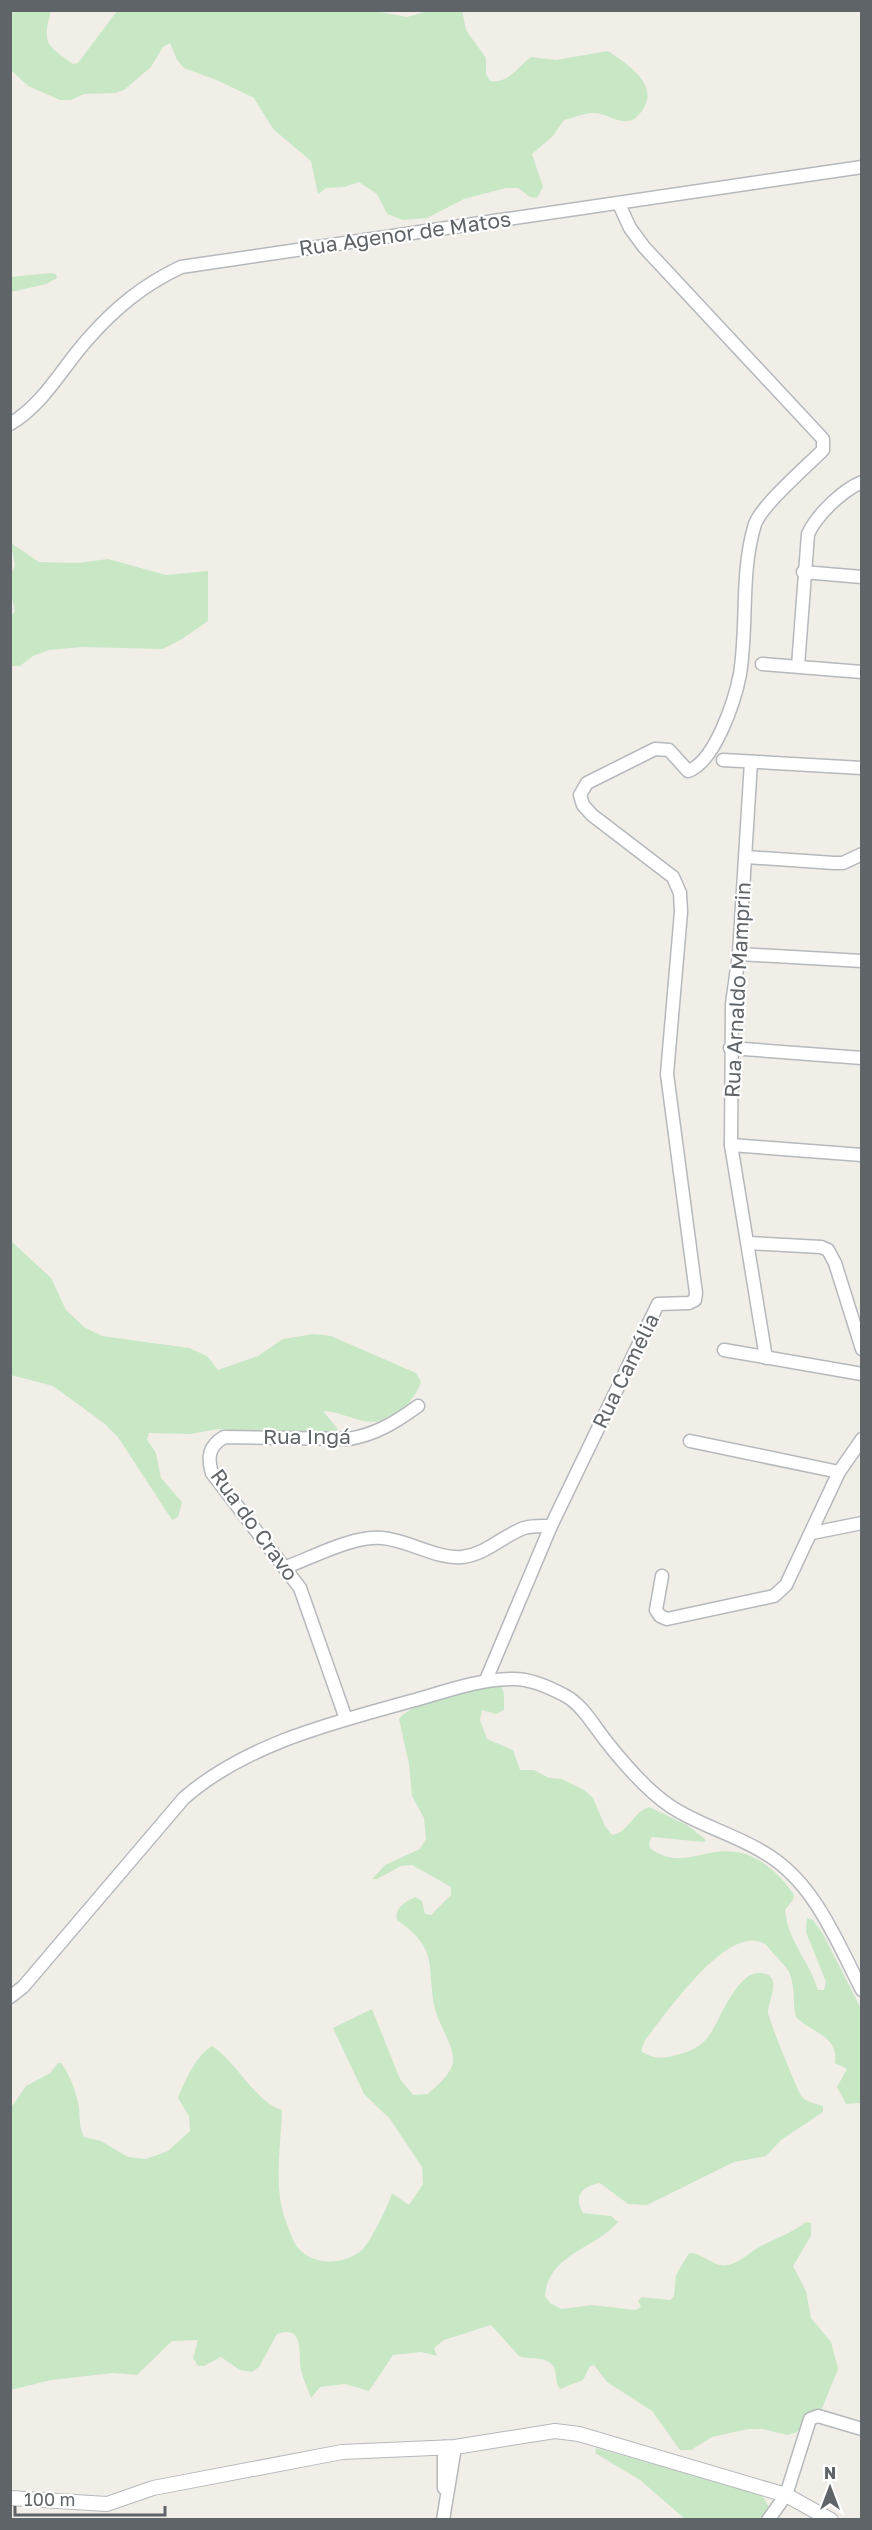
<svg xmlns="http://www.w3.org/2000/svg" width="872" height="2530" font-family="'Golos Text',sans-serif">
<rect width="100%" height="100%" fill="#f1eee8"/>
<g fill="#c8e7c5">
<path d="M462 10 466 30 486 58V74L490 81C509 84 518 66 531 57L556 60 608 51C627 64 661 85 642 111 638 116 634 121 627 121 615 122 607 114 596 113 587 112 573 118 564 120L553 136 532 154 543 187 537 198 530 197 518 188H506L464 199 427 218 403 220 387 214 377 194 359 182 344 187 326 188 318 194 311 161 273 129 254 98 219 81 184 68 177 60 170 43 163 47 151 67 124 90 115 93 84 94 71 100H60L28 86 11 70V11H51C42 44 46 44 73 64L78 63 117 11H348L380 12 407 17 428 11Z"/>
<polygon points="51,273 56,274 57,278 46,284 11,292 11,277"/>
<path d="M11 543 39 562 77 563 108 559 166 575 208 571V621L182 639 163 649 81 647 49 650 33 656 20 666H11V616L15 611C12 596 6 580 15 566Z"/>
<path d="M10 1240 51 1278 66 1310 84 1327 102 1336 189 1348 207 1356 218 1370 258 1356 283 1339 314 1334 331 1336 416 1373 421 1382C414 1403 389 1426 364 1421 350 1418 338 1412 323 1411L337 1428V1432L330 1435H294L218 1429 190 1434 149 1433 147 1440 156 1453 161 1478 182 1502 178 1517 172 1520 118 1437 105 1424 53 1386 11 1375Z"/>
<path d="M501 1686 504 1693V1710L496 1714 482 1710 480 1720 487 1739 513 1750 520 1770H534L549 1778 562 1779 584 1790 593 1798 605 1826 612 1835C629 1832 632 1813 649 1807L687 1825 706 1840 704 1842 652 1837 649 1842 650 1848C680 1871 704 1847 735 1852 760 1855 781 1875 794 1895L793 1900 785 1910C788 1942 809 1960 818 1990H824L826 1982 806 1932 807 1918 813 1920 823 1934 861 2009V2103L846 2104 837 2087 847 2069 835 2063C839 2036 812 2033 796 2017 792 2002 796 1988 789 1972 785 1965 779 1960 774 1954 771 1951 768 1946 765 1944 728 1921 665 2016 645 2040L641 2051C653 2059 663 2059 676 2055 689 2052 703 2046 710 2034 721 2019 739 1964 766 1974 781 1979 768 2002 768 2012 768 2018 798 2092 802 2097 807 2102 816 2104 823 2106V2112L781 2140 766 2156 734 2162 647 2205 628 2204 600 2183C582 2186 573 2196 583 2213L611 2216 618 2222C595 2249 548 2254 545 2296L550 2303 561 2309 592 2305 635 2310 641 2307 638 2301 642 2297 670 2300 674 2296 676 2275 689 2253C703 2252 713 2268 728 2265 739 2263 751 2251 761 2246 777 2238 791 2233 806 2222L811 2223V2236L793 2266 806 2291 811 2318 831 2342 838 2369 819 2416 795 2433 787 2435 763 2429H748L712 2437 691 2450H680L652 2411 607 2382 594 2365 590 2366 583 2380 560 2389C555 2383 557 2377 555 2370 549 2354 531 2361 519 2356L491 2325 444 2340 434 2348 437 2356 421 2352 393 2355 369 2391 345 2384 320 2387 311 2398C308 2389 303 2379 301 2370 298 2354 305 2324 277 2334L259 2367 252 2372 240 2370 221 2357 204 2366H198L193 2358 198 2340 172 2341 137 2375 113 2373 51 2380 11 2390 10 2109 26 2086 50 2073 58 2063H61C69 2073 78 2095 79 2109 80 2120 79 2126 84 2137L101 2141 128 2157 146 2159 168 2151 190 2131 189 2116 178 2098C184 2082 197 2054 212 2046 237 2062 256 2103 282 2110 281 2143 274 2184 284 2216 288 2226 292 2241 299 2249 315 2267 346 2264 362 2250 370 2243 389 2204 392 2193L409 2205 423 2184 422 2167 390 2119 364 2094 333 2028 372 2009 400 2079 413 2095 428 2094C437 2085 455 2072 453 2057 452 2044 439 2024 435 2009 426 1965 440 1950 397 1920 394 1908 405 1902 415 1897L422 1901 425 1914 431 1915 451 1895V1887L412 1865 401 1866 377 1879H372L385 1865 420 1849 426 1839 424 1818 412 1796 409 1764 399 1719C414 1700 476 1687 501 1686Z"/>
<polygon points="596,2448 762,2495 769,2507 759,2519 685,2519 640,2480 595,2453"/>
</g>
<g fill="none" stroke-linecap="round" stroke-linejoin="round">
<defs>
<g id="minor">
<path d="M10 424C44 404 62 368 87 340 115 308 143 285 181 267L862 167"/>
<polyline points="803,572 862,577"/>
<polyline points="762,664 862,672"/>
<path d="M798 666 808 534C817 515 841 491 862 482"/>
<polyline points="723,760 862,768"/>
<polyline points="751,762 739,954 732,1004 731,1145 766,1358"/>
<polyline points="746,857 834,863 843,863 862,854"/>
<polyline points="739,954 862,961"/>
<polyline points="730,1048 862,1058"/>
<polyline points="731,1145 862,1155"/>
<polyline points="748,1243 821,1247 828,1250 835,1263 862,1349"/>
<polyline points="724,1350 862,1374"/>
<polyline points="690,1441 839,1472"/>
<polyline points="812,1533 862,1523"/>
<path d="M286 1567C314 1557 351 1536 382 1538 409 1540 435 1559 462 1557 487 1554 502 1536 524 1528 533 1525 543 1526 551 1526"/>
<polyline points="662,1576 656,1610 660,1616 667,1619 774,1596 786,1585 839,1472 862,1439"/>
<path d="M486 1680 551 1526 658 1304 689 1303 695 1300 696 1293 667 1074 681 912 680 893 673 877 592 815 583 805 580 795 587 783 655 749 669 750 688 771C715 762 735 700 740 674 748 624 740 573 755 524 762 505 807 466 823 450V439L644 247 630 228 619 204"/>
<path d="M346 1719 300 1588 212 1473C207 1457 209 1446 224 1437L348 1439C375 1435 396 1422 418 1406"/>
<path d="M10 1997 23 1987 184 1798C247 1743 336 1722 415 1700 447 1691 479 1679 512 1679 529 1678 549 1687 564 1695 582 1704 594 1726 606 1741 624 1764 645 1789 670 1806 698 1825 734 1834 763 1852 814 1881 836 1940 862 1990"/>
<polyline points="444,2488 444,2447"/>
<polyline points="443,2520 455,2447"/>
<polyline points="768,2520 786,2495 810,2419 818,2416 862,2429"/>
</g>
<polyline id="tertiary" points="10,2498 107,2504 153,2488 342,2452 455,2447 555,2431 579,2434 786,2495 831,2520"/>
</defs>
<use href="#minor" stroke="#b5b8bc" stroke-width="15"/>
<use href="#tertiary" stroke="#b5b8bc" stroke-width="16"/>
<use href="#minor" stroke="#fff" stroke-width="12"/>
<use href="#tertiary" stroke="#fff" stroke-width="14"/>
</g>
<g text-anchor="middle" stroke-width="4.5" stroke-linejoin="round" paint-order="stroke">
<g font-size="21" fill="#5f6468" stroke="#fff">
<text transform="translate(405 234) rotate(-8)" y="7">Rua Agenor de Matos</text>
<text transform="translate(738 990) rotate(-87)" y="7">Rua Arnaldo Mamprin</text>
<text transform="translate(626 1371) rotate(-64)" y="7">Rua Camélia</text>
<text x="307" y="1444">Rua Ingá</text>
<text transform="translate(254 1525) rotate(54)" y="7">Rua do Cravo</text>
</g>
</g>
<rect width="872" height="2530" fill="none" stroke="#5f6468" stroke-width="24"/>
<g transform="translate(830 2488)" stroke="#ffffff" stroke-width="4.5" paint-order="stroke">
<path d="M0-4.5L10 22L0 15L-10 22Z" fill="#5f6468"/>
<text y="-9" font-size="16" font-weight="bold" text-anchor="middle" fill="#5f6468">N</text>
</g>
<path d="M15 2506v9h150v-9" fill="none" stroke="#5f6468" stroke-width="3"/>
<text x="24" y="2506" font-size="18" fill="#5f6468" stroke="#ffffff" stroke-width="4.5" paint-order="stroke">100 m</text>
</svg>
